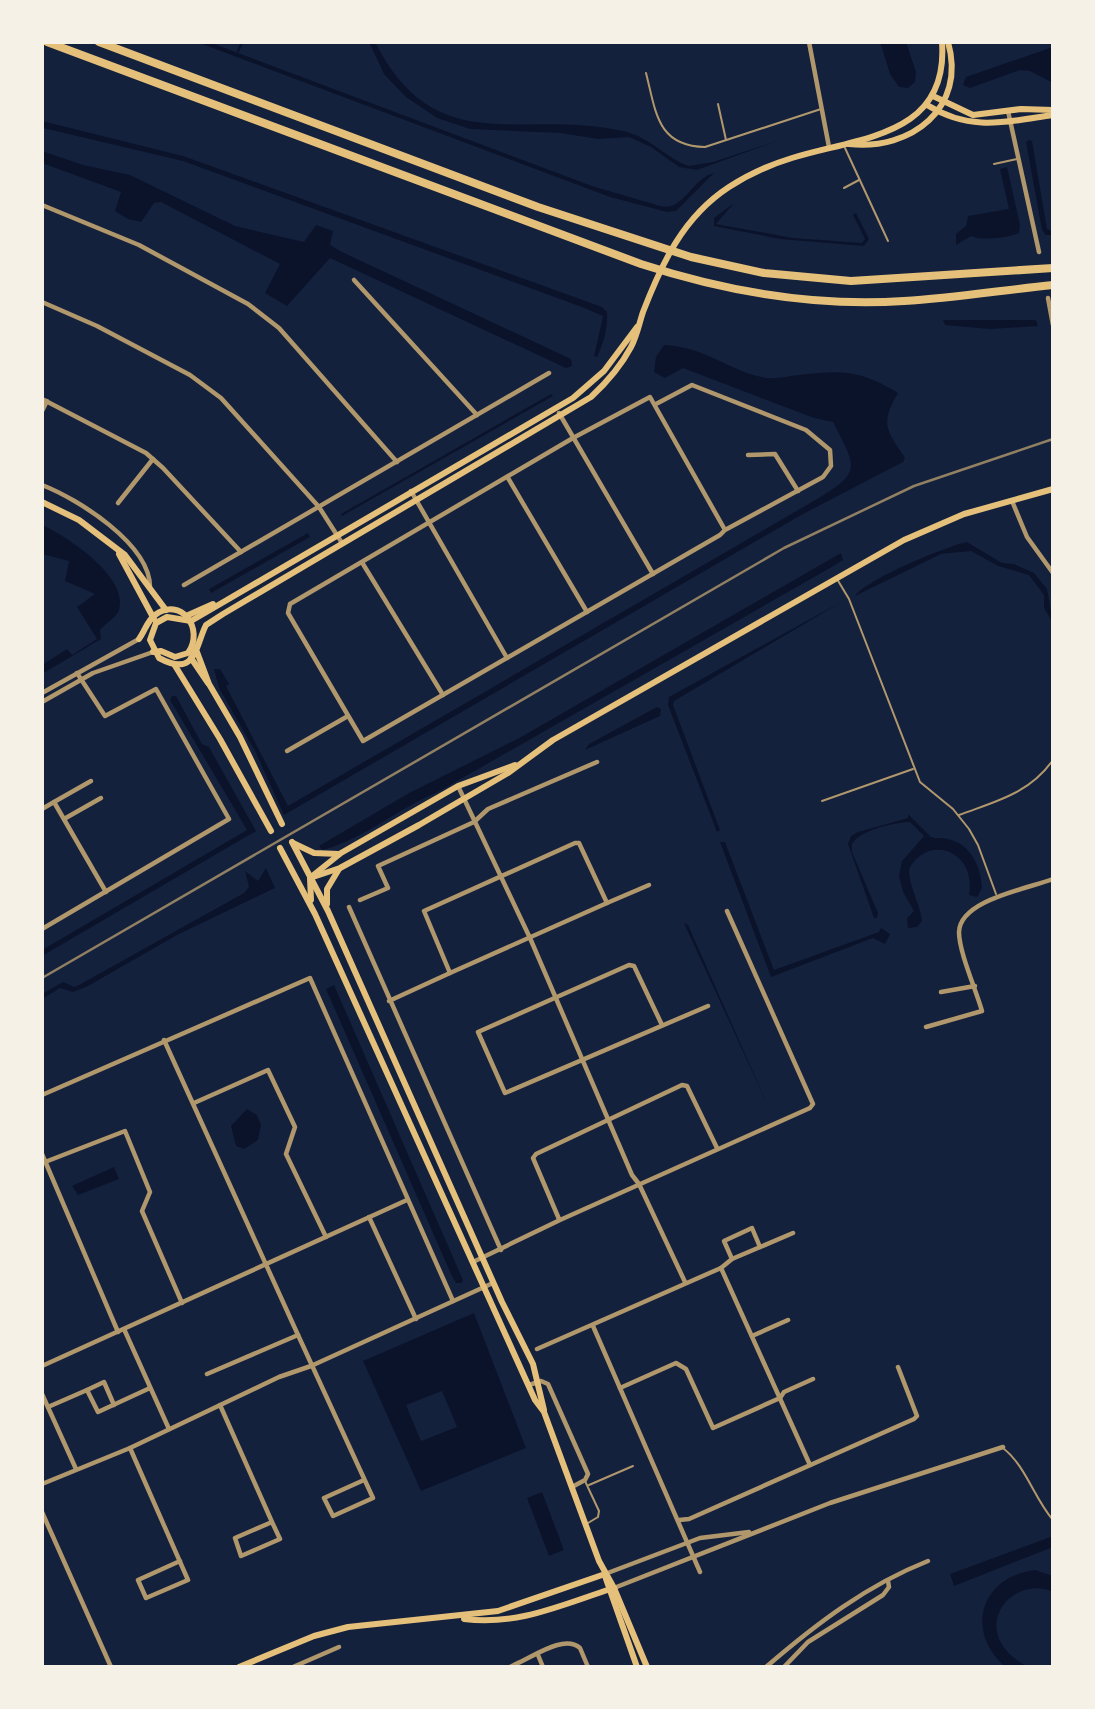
<svg xmlns="http://www.w3.org/2000/svg" width="1095" height="1709" font-family="'PT Sans',sans-serif">
<rect width="100%" height="100%" fill="#14213d"/>
<g fill="#0b132b" fill-rule="evenodd">
<path d="M197 42H209L592 186 660 206C684 212 692 178 714 173L676 211 667 212 610 197Z"/>
<path d="M369 42H375C436 162 521 108 623 131 651 137 665 158 689 166L713 162 783 139 697 170 679 167 651 147 629 137 598 139 560 133 470 129 437 118 406 97 384 74Z"/>
<polygon points="880,42 906,42 916,72 915,82 908,88 899,87 890,74"/>
<polygon points="1053,47 1053,83 1030,71 1020,70 970,88 963,85 966,77"/>
<path d="M42 121 183 156 602 307 607 312C608 329 604 342 597 357L594 356 603 316 582 307 183 161 43 128Z"/>
<polygon points="1029,140 1032,141 1047,229 1053,231 1053,235 1046,235 1042,230 1026,142"/>
<polygon points="42,151 83,165 130,175 235,226 304,242 316,225 333,231 330,245 342,252 571,359 572,366 566,368 330,258 287,306 265,293 280,264 161,202 154,203 141,222 128,219 115,211 121,192 42,163"/>
<path d="M1007 167 1020 225 1019 233C1007 238 982 241 971 236L956 245V234L966 226 968 216 1009 209 1000 169Z"/>
<polygon points="734,203 716,224 793,238 862,243 865,239 853,215 856,213 869,239 864,246 780,239 714,226 714,218"/>
<polygon points="943,320 1036,320 1038,326 990,329 945,325"/>
<path d="M664 345C708 347 729 372 767 378 777 379 789 376 799 375 842 370 860 370 898 393 880 424 886 429 905 458L903 462 803 514 284 815 255 751 219 688 214 669H220L229 684 226 686 288 806 817 499C864 471 855 466 833 422L814 418 683 368 665 378 654 372 656 357Z"/>
<polygon points="551,394 553,396 342,516 341,514"/>
<path d="M42 525C67 536 129 577 119 610 116 618 106 623 100 630L101 639 42 674V665L67 649 72 655 97 639 77 607 95 594 65 581 69 561 42 554Z"/>
<polygon points="308,533 310,537 211,593 209,589"/>
<path d="M967 542 1002 563 1014 564 1034 573 1047 589 1053 623 1044 608V595L1029 575 998 566 971 551 941 554 855 596C867 579 944 547 967 542Z"/>
<path d="M841 553 843 560 830 568 438 792C398 808 363 840 322 850L319 846 409 793 521 737Z"/>
<polygon points="843,601 674,701 673,705 720,830 717,832 668,705 669,697"/>
<polygon points="172,696 176,696 202,744 209,747 256,831 42,956 42,950 247,830 170,700"/>
<polygon points="657,707 661,709 660,716 585,750 589,744"/>
<path d="M908 814 931 837C937 839 942 837 948 839 971 844 981 867 982 888L977 897 969 895C977 853 930 832 909 869 909 887 920 903 922 921L917 927 908 928 907 918 914 911 903 892 899 876 902 861 924 836 910 822C894 823 861 829 852 844V852L878 913 877 918H874L848 844 851 836 858 832 908 818Z"/>
<polygon points="720,842 725,842 774,970 879,932 881,928 890,934 885,944 873,938 771,977"/>
<polygon points="266,868 275,888 177,935 88,986 73,992 60,988 42,999 42,994 63,982 74,987 79,985 244,893 249,887 245,871 258,881"/>
<polygon points="684,923 688,925 769,1108"/>
<polygon points="334,985 463,1280 462,1283 456,1283 451,1274 326,989"/>
<polygon points="247,1109 257,1115 261,1125 258,1140 244,1149 236,1146 231,1126"/>
<polygon points="114,1167 119,1179 78,1195 72,1186"/>
<path d="M474 1313 526 1448 421 1491 363 1361ZM442 1391 457 1427 421 1441 406 1405Z"/>
<polygon points="542,1492 564,1550 549,1556 527,1498"/>
<polygon points="1053,1536 1053,1547 954,1586 950,1574"/>
<path d="M1035 1570 1053 1576V1592C1012 1573 963 1632 1028 1667H1005C964 1630 981 1577 1035 1570Z"/>
</g>
<g fill="none" stroke-linecap="round" stroke-linejoin="round">
<polyline stroke="#0b132b" stroke-width="2.5" points="238,51 242,42"/>
<g stroke="#b1986c" stroke-width="2">
<path d="M646 73C656 112 657 146 705 147L821 109"/>
<polyline points="718,104 726,140"/>
<polyline points="845,148 888,241"/>
<polyline points="994,164 1017,159"/>
<polyline points="844,188 859,180"/>
<polyline points="837,579 849,599 920,782 953,809 969,829 978,845 996,894"/>
<polyline points="822,801 913,769"/>
<path d="M959 815C996 801 1029 794 1053 760"/>
<path d="M1003 1448C1026 1466 1034 1498 1053 1520"/>
<polyline points="585,1481 599,1511 598,1517 588,1523"/>
<polyline points="589,1485 633,1466"/>
</g>
<g stroke="#b1986c" stroke-width="4.5">
<polyline points="809,42 829,147"/>
<polyline points="1008,111 1039,252"/>
<polyline points="42,205 139,245 248,304 279,328 397,462"/>
<polyline points="354,280 477,415"/>
<polyline points="1048,298 1053,325"/>
<polyline points="42,302 97,326 190,375 221,398 319,507 342,543"/>
<polyline points="42,399 146,453 163,468 241,552"/>
<polyline points="656,404 692,385 806,430 830,450 831,466 823,477 725,530 720,535 363,741 288,613 290,604 573,438 650,397 725,530"/>
<polyline points="42,411 47,401"/>
<polyline points="559,413 653,574"/>
<polyline points="748,455 775,454 798,491"/>
<polyline points="508,478 587,612"/>
<path d="M42 485C78 499 150 544 150 587"/>
<polyline points="411,491 507,658"/>
<polyline points="1012,501 1027,537 1053,573"/>
<polyline points="118,503 153,459"/>
<polyline points="363,564 443,695"/>
<polyline points="184,585 549,373"/>
<polyline points="42,693 139,639"/>
<polyline points="42,702 93,673 153,652"/>
<polyline points="287,751 348,716"/>
<polyline points="91,781 54,802 106,892"/>
<polyline points="458,786 530,938 632,1175 639,1184 685,1282"/>
<polyline points="42,809 54,802"/>
<polyline points="64,819 101,798"/>
<polygon points="575,843 579,843 607,903 450,973 424,911"/>
<polyline points="360,900 388,888 378,866 474,822 488,809 597,762"/>
<polyline points="607,903 649,885"/>
<polyline points="349,907 501,1250"/>
<polyline points="42,929 229,819 156,689 105,716 77,673"/>
<polyline points="941,992 975,986"/>
<polyline points="389,1001 450,973"/>
<polyline points="662,1025 634,966 629,965 478,1032 505,1093 708,1006"/>
<path d="M926 1027 982 1011C976 990 959 952 959 932 960 900 1027 889 1053 879"/>
<polyline points="164,1040 298,1335"/>
<polyline points="42,1095 310,978 453,1301"/>
<polyline points="194,1103 268,1070 295,1127 286,1154 326,1237"/>
<polyline points="42,1154 118,1332"/>
<polyline points="45,1162 125,1131 150,1192 142,1211 182,1303"/>
<polyline points="369,1217 416,1319"/>
<polyline points="559,1219 533,1158 536,1154 682,1085 687,1086 717,1148"/>
<polyline points="732,1259 724,1241 752,1228 760,1247"/>
<polyline points="473,1262 560,1220 810,1108 813,1104 727,911"/>
<polyline points="721,1268 810,1465"/>
<polyline points="593,1326 700,1572"/>
<polyline points="124,1329 169,1429"/>
<polyline points="752,1336 788,1320"/>
<polyline points="537,1349 721,1268 732,1259 793,1233"/>
<polyline points="42,1366 407,1200"/>
<polyline points="207,1374 298,1335 373,1498 333,1516 324,1498 364,1480"/>
<polyline points="529,1385 541,1381 548,1384 588,1474 585,1480 572,1487"/>
<polyline points="620,1388 676,1363 686,1369 713,1428 780,1398 784,1392 813,1379"/>
<polyline points="87,1390 104,1382 114,1405"/>
<polyline points="42,1394 76,1469"/>
<polyline points="220,1405 272,1522 280,1539 241,1556 235,1538 272,1522"/>
<polyline points="48,1407 87,1390 98,1412 150,1388"/>
<polyline points="130,1448 188,1580 146,1598 138,1580 180,1561"/>
<polyline points="42,1484 130,1448 279,1377 311,1366 493,1283"/>
<polyline points="42,1512 111,1667"/>
<polyline points="679,1520 689,1519 914,1419 917,1416 898,1367"/>
<polyline points="605,1574 700,1538 749,1532"/>
<polyline points="614,1588 830,1503 1003,1447"/>
<polyline points="538,1655 543,1667"/>
<polyline points="293,1667 339,1647"/>
<polyline points="510,1667 516,1664"/>
<path d="M517 1667 516 1664C533 1657 564 1634 580 1648L588 1667"/>
<path d="M766 1667C816 1624 867 1585 928 1561"/>
<polyline points="784,1667 808,1642 883,1595 889,1587 888,1581"/>
</g>
<g stroke="#e5c07b" stroke-width="6">
<polyline points="933,96 973,115 1021,109 1053,110"/>
<path d="M927 105C971 132 1005 122 1053 115"/>
<path d="M849 144C911 151 967 108 948 42"/>
<polyline points="42,502 79,520 125,555 166,610"/>
<polyline points="119,554 154,619"/>
<polyline points="186,616 213,604"/>
<path d="M191 621 167 617 156 623 150 640 159 658C196 678 195 647 206 625L223 614 591 397C606 383 621 366 631 347 637 336 639 324 643 312 662 263 683 217 729 187 749 174 769 165 792 158 859 137 949 137 942 42"/>
<polyline points="191,621 573,398 604,371 637,327"/>
<path d="M139 639C145 631 147 621 155 615 181 596 205 629 188 653L175 657 161 651 153 652"/>
<polyline points="197,652 209,684 240,737 282,824"/>
<polyline points="191,658 208,683"/>
<polyline points="174,664 220,739 271,831"/>
<polyline points="292,842 328,911 502,1302 533,1364 544,1410"/>
<polyline points="293,843 314,853 339,854"/>
<polyline points="280,848 315,914 535,1400 544,1412 599,1561 614,1588 647,1667"/>
<polyline points="311,877 341,853 458,786 515,765"/>
<polyline points="310,878 340,868 419,825 508,773 553,740 904,540 964,514 1053,489"/>
<polyline points="310,878 311,900"/>
<polyline points="327,904 327,889 339,869"/>
<polyline points="605,1576 637,1667"/>
<path d="M464 1619C519 1626 563 1604 614 1588"/>
<polyline points="239,1667 314,1636 348,1627 498,1611 605,1574"/>
</g>
<g stroke="#e5c07b" stroke-width="8">
<path d="M47 42 641 264C727 292 813 307 904 301 954 298 1003 290 1053 285"/>
<polyline points="99,42 538,207 691,257 764,273 851,281 1053,268"/>
</g>
<polyline stroke="#918062" stroke-width="2.5" points="42,978 784,548 914,486 1053,439"/>
</g>
<rect width="1095" height="1709" fill="none" stroke="#f6f1e7" stroke-width="88"/>
</svg>
